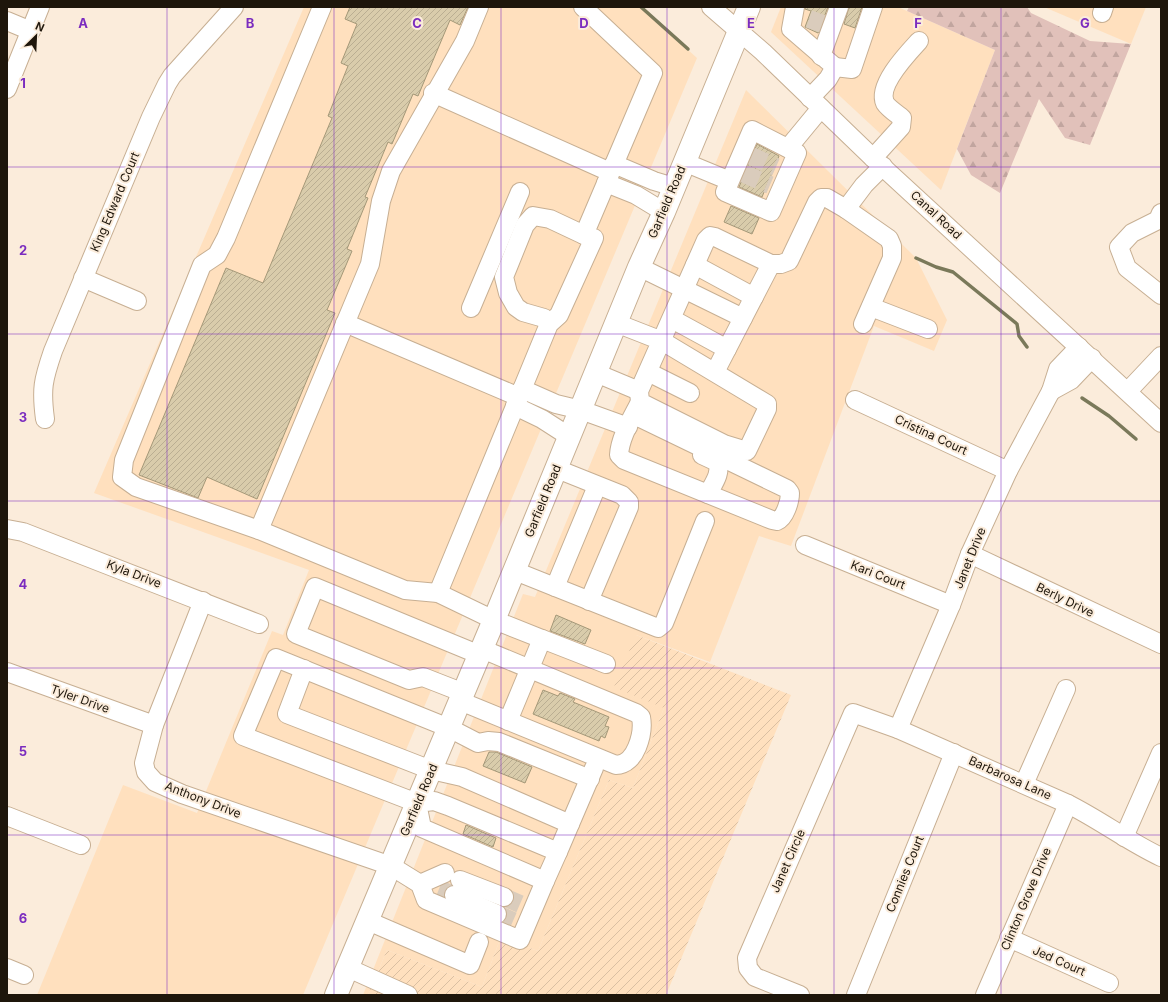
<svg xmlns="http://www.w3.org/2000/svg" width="1168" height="1002" font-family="Inter,sans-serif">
<defs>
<pattern id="industrial-furrows" width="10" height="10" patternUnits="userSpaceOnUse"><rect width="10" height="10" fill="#ffe0be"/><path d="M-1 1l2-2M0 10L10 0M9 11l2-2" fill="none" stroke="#dabfa2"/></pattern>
<pattern id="forest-firs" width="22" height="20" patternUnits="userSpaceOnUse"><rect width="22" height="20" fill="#e1c1ba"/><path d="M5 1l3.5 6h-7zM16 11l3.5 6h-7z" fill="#c1a59f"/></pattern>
<pattern id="building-hatch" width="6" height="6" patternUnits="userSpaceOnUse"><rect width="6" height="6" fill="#d9ccab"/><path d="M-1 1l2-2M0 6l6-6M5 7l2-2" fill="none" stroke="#baae92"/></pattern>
</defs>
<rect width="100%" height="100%" fill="#fbecdb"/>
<g fill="#ffe0be">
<polygon points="304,7 641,7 697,58 303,995 37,995 123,785 197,813 272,631 283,635 309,570 94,493"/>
<polygon points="781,7 898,7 995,50 941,190 771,32"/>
<polygon points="1044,7 1146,7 1131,44"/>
<polygon points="746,90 916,258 947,320 934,351 874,326 791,546 759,536 710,662 636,635 664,708 633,788 609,780 538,951 501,937 482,987 387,950 368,995 363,995 523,594 535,597"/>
</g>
<polygon fill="url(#industrial-furrows)" points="636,635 791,695 666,995 368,995 387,950 482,987 501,937 538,951 609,780 633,788 664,708 614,687"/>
<polygon fill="url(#forest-firs)" points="909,7 1027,7 1031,13 1090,41 1131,44 1090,145 1065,138 1039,99 1000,193 971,175 957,149 995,50 907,11"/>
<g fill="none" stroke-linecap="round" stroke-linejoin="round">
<g stroke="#7a795a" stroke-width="3.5">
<polyline points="641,7 688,49"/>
<polyline points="916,258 936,267 953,272 1017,324 1019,336 1027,347"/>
<polyline points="1082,398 1109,416 1136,439"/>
</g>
</g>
<g fill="url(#building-hatch)" stroke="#a49878">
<polygon points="350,7 468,7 460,25 450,20 418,96 413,94 392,144 388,142 365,197 368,198 347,249 352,251 327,310 335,313 257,499 207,477 198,498 139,475 226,268 263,283 332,118 328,116 348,66 341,63 357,24 345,19"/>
<polygon points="805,7 828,7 818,33 805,27 811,11 805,9"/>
<polygon points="849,7 862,7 855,28 844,24"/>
<polygon points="757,144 779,156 762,197 739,187"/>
<polygon points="731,206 759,218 752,234 724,222"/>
<polygon points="556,615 591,630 585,644 550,631"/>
<polygon points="543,690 558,696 560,693 575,699 573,702 609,717 605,726 609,727 605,738 601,736 599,741 533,714"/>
<polygon points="489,752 496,752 532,767 525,783 483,766"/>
<polygon points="466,825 496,838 493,847 463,834"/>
</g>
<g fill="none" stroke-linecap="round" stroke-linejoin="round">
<g stroke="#daccbc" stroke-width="18" stroke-dasharray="18 9" stroke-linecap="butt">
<polyline points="809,19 823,24"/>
<polyline points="749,155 776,167"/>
<polyline points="742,173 770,185"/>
<polyline points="439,889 454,895"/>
<polyline points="504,897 520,904"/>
<polyline points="497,914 513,921"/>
</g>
<defs>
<g id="minor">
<polyline points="322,7 226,238 217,255 202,265 124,460 122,477 136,487 259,530 405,590 438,593 494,620 542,639"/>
<polyline points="711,7 763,52 873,158 1161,423"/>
<polyline points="795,7 791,29 835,67 828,79 810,98"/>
<polyline points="1102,13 1104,7"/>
<polyline points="7,21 31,31"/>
<polyline points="821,56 839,7"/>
<polyline points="835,67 852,69 873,7"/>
<polyline points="7,89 40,7"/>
<polyline points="433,93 610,172"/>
<polyline points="788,148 821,108"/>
<path d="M873 158 901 127 902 118C897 114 888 108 885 103 877 85 908 53 919 41"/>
<polyline points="684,162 730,181 752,130 797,153 771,212 725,192 730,181"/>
<polyline points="614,164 654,181 674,187"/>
<polyline points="606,183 636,195 664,212"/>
<polyline points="846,209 889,239 892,246 892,258 863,324"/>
<polyline points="1161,213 1158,220 1132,233 1119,247 1127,268 1161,295"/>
<polyline points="695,265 754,297"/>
<polyline points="639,267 743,318"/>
<polyline points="83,278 137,301"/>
<polyline points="871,307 928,329"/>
<polyline points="471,308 520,192"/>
<polyline points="672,319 727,349"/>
<polyline points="345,323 519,397"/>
<polyline points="616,323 662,341 767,404 767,409 747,451 724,444 640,402 639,391 706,240 710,236 715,237 771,264 781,264 789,261 817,202 821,198 827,198 846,209 864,185 883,166"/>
<polyline points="549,324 544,318 523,312 516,307 508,293 504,277 525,225 533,216 550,219 584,235"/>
<polyline points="1079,347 1058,369 1051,391 1071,380 1092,358"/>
<polyline points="648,372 690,393"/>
<polyline points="715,372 771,264"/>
<polyline points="596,373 639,391"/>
<polyline points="522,389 556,404 581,410 628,427"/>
<polyline points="1128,391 1161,356"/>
<polyline points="855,400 1008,471"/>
<polyline points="515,406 542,419 570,437"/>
<path d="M634 415 787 489 790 493C790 501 785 518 777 521L772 520 624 460 619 455C620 437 632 418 640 402"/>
<path d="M45 419C41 389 43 380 53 351L151 117 167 84 172 76 234 7"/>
<path d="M702 455 717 462C722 473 713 484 708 494"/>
<polyline points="557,469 622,495 629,502 629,507 589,601"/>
<polyline points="7,529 23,532 259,624"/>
<polyline points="259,530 370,264 381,201 391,171 465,41 479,7"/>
<polyline points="805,545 951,605"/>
<polyline points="970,554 1161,644"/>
<polyline points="515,571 555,587 597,486"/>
<polyline points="555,587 658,628 664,623 705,521"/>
<polyline points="438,593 549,324 559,315 594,238 584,235 653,73 583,7"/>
<polyline points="203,601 154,725 144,763 146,772 155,782 182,794 391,866 420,884 426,900 520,940 545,881"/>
<polyline points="304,669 287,714 431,770 462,777 570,824"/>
<polyline points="7,672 154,725"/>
<polyline points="464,693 423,677 409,680 296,634 315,587 480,655"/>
<path d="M460 701 616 765C636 765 644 733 641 717L636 713 482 649"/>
<polyline points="508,721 542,639 606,664"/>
<polyline points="898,729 951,605 970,554 1008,471 1051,391"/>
<polyline points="1024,784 1066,689"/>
<polyline points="417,803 422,828 545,881 558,852 448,806 434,801 417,803 243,736 276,658 449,728 478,743 488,741 499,742 590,779"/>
<polyline points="7,816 81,845"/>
<polyline points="1124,837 1161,753"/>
<polyline points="558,852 594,768"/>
<polyline points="460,880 504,897"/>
<polyline points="420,884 445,873"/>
<polyline points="454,895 497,914"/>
<polyline points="368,921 470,965 479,942"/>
<polyline points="1009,938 1109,983"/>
<polyline points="7,968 24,975"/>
<polyline points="348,968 408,995"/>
<path d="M800 995 755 977 748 968 747 958 853 713 898 729 1068 804C1100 820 1129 842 1161 857"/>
<polyline points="856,995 954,753"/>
<polyline points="985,995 1068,804"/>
</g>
<polyline id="major" points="336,995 494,620 639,267 664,212 749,7"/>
</defs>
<use href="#minor" stroke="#c7af93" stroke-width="20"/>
<use href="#major" stroke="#c7af93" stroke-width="24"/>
<use href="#minor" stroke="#fff" stroke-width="18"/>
<use href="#major" stroke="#fff" stroke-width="22"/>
</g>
<path fill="none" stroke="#7b2cbf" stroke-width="1" stroke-opacity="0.55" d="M167 7V995M334 7V995M501 7V995M667 7V995M834 7V995M1001 7V995M7 167H1161M7 334H1161M7 501H1161M7 668H1161M7 835H1161"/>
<g text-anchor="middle" stroke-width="4" stroke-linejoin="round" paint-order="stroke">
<g font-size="12" fill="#1e160b" stroke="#fbecdb">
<text transform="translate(115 202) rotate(-67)" y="4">King Edward Court</text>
<text transform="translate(667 202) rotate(-67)" y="4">Garfield Road</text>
<text transform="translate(936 215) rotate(43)" y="4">Canal Road</text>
<text transform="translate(931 435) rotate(25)" y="4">Cristina Court</text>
<text transform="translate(543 501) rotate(-68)" y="4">Garfield Road</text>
<text transform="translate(970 558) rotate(-68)" y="4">Janet Drive</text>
<text transform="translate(134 574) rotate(21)" y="4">Kyla Drive</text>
<text transform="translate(878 575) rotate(22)" y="4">Kari Court</text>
<text transform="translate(1065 600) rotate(26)" y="4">Berly Drive</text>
<text transform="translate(80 699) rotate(20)" y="4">Tyler Drive</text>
<text transform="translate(1010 778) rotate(24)" y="4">Barbarosa Lane</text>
<text transform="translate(203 800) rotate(21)" y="4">Anthony Drive</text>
<text transform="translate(419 800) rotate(-67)" y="4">Garfield Road</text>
<text transform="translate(788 861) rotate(-66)" y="4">Janet Circle</text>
<text transform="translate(905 874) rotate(-68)" y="4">Connies Court</text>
<text transform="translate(1026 899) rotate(-67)" y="4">Clinton Grove Drive</text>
<text transform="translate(1059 961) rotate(24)" y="4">Jed Court</text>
</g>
</g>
<g font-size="13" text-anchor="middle" font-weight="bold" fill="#7b2cbf" stroke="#fbecdb" stroke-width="4" stroke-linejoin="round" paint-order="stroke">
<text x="83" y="28">A</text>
<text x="250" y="28">B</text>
<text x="417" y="28">C</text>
<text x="584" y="28">D</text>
<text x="751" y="28">E</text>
<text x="918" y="28">F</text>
<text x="1085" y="28">G</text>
<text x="23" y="88">1</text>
<text x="23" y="255">2</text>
<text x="23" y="422">3</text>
<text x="23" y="589">4</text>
<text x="23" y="756">5</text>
<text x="23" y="923">6</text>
</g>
<rect width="1168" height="1002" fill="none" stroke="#1e160b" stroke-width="16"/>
<g transform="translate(36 36) rotate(24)" stroke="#fbecdb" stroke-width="3" paint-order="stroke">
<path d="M0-3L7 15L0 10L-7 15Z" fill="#1e160b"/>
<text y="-6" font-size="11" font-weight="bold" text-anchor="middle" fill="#1e160b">N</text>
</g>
</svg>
